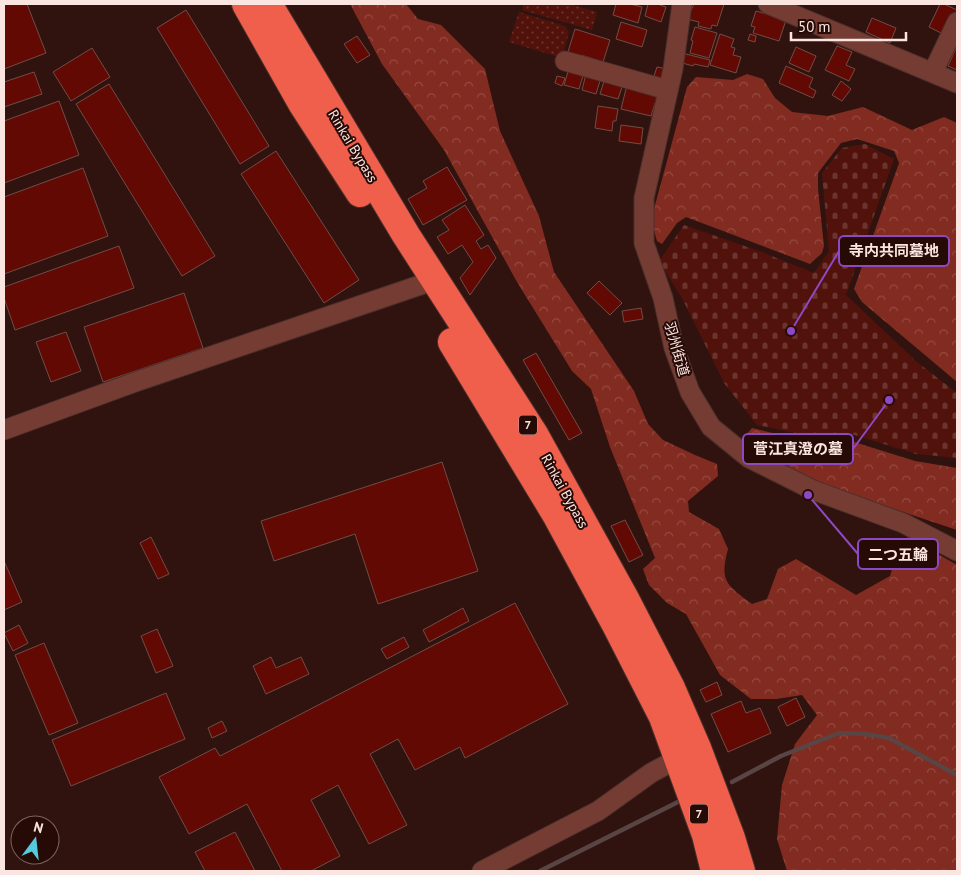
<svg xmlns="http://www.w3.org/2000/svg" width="961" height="875" font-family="'PT Sans','Noto Sans JP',sans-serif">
<defs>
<pattern id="grass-dots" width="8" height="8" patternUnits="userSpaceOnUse" patternTransform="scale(1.25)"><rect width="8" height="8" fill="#51120b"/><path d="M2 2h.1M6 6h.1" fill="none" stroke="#6b342e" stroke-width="1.8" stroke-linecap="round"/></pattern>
<pattern id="forest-crowns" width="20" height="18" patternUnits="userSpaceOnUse" patternTransform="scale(1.25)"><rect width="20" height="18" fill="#822b21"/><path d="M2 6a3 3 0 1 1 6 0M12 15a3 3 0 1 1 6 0" fill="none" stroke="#954a41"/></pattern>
<pattern id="cemetery-stones" width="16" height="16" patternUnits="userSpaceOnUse" patternTransform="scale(1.25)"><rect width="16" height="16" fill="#51120b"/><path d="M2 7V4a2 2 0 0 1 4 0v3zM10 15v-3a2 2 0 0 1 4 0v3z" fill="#6b342e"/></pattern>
</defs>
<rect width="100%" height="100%" fill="#30130f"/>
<g fill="url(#grass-dots)">
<polygon points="523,4 570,4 597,12 592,30 522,10"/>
<polygon points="519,12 565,26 569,32 562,58 509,42"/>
</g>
<g fill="url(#forest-crowns)">
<path d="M350 4H406L418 19 441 25 485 69 500 131 539 216 554 272 634 391 648 424 663 440 695 455 717 464 718 476 688 501 689 512 719 529 728 549C719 582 727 585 752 604L767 599 778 569 796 559 856 595 890 576 900 544 908 537 957 565V871H787L777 839 782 785 795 744 817 715 802 695 776 699H751L720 675 686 614 667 603 649 585 643 569 655 558 610 447 591 389 572 371 517 282 444 150 382 64Z"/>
<polygon points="747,74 763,79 775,98 792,112 828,116 863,107 912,130 944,117 957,123 957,382 862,302 854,289 899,163 894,151 857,139 841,143 818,173 818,189 824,246 822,253 810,264 686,217 677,223 662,244 657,241 651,220 687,87 696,77 733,80"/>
<polygon points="752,428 822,445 851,441 915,461 957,468 957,530 843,492 771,464 751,447 746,435"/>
</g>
<polygon fill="url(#cemetery-stones)" points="865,144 894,159 846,295 917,362 957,393 957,458 916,454 848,433 818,438 757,425 724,383 683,300 659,261 684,225 762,252 814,273 829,251 822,173 842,148"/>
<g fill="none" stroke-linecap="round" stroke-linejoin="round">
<g stroke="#584544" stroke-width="4.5">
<polyline points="732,782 781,756 839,733 866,734 889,738 957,775"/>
<polyline points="540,871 678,802"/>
</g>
</g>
<g fill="#620903" stroke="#704d47">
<polygon points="4,4 27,4 46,53 4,69"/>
<polygon points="616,4 630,4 642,7 638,23 613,15"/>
<polygon points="648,4 661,4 660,5 666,7 661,22 645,16"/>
<polygon points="694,4 724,4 717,26 712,25 711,29 698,26 699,22 687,19"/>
<polygon points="940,4 944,4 957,10 945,35 929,27"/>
<polygon points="186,10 269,146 240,164 157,28"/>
<polygon points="756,11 786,20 779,41 753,33 755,27 751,26"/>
<polygon points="872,18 896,28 890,43 866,32"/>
<polygon points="621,22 647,30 642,47 616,39"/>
<polygon points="695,27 717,33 709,58 690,53 693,41 691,40"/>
<polygon points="575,29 610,40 603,62 581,55 580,59 567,55"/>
<polygon points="720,34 734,39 731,47 735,48 733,55 741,57 736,73 710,65"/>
<polygon points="750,34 756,36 755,42 748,40"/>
<polygon points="357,36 370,55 357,63 344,44"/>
<polygon points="837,46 852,52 846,65 855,69 849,81 825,70"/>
<polygon points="796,47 816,56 809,72 789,63"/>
<polygon points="92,48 110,77 71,101 53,72"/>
<polygon points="956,48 957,48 957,70 948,66"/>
<polygon points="682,53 710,60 708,67 694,64 693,66 679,62"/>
<polygon points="570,65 585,69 579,89 564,85"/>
<polygon points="786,66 813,78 809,87 816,91 813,98 779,83"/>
<polygon points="657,67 667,69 663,85 652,82"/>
<polygon points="587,70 602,74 596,94 582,90"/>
<polygon points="34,72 42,94 4,107 4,82"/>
<polygon points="606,75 621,79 619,86 622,87 618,99 600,94"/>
<polygon points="557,76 565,78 562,86 555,83"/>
<polygon points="841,81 851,89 842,101 832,95"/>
<polygon points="109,84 215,256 182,276 76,104"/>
<polygon points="627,85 661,93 659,104 655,103 651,116 621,109"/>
<polygon points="59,101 79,155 4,183 4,121"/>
<polygon points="598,106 618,109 616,121 613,121 612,131 595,128"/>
<polygon points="621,125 643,128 641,144 619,141"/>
<polygon points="276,151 359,280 324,303 241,174"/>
<polygon points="447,167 467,200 423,225 408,199 427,188 423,181"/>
<polygon points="83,168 108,236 4,274 4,197"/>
<polygon points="465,205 484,235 476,241 481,249 488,245 496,258 470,295 460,278 473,262 462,245 448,254 437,237 449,230 442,220"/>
<polygon points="119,246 134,288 15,330 4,298 4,287"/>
<polygon points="599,281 622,303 610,315 587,293"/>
<polygon points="184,293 203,348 103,382 84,327"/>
<polygon points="641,308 643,319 624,322 622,311"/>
<polygon points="66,332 81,371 51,382 36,342"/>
<polygon points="536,353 582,433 569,440 523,360"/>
<polygon points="442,462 478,571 378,604 355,534 274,561 261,521"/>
<polygon points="625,520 643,555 629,562 611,526"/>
<polygon points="151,537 169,574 158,579 140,543"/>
<polygon points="4,561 22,602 4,610"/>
<polygon points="515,603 568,704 465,758 460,747 415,770 398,739 370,754 407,825 369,844 338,785 311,800 340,856 311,871 282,871 247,804 189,834 159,777 215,748 220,756"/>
<polygon points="463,608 469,621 429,642 423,630"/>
<polygon points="19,625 28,643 13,651 4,633"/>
<polygon points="157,629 173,666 156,673 141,636"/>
<polygon points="404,637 409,647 387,659 381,649"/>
<polygon points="44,643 78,723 49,735 15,655"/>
<polygon points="271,657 276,668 301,657 309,674 266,694 253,666"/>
<polygon points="717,682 722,695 706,702 700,690"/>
<polygon points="166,693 185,739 71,786 52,740"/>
<polygon points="796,698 805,717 787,726 778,707"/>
<polygon points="741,701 746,713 760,708 771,733 728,752 711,714"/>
<polygon points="222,721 227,731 212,738 208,728"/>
<polygon points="235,832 255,871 205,871 195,852"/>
</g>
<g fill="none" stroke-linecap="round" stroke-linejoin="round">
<defs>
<g id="street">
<polyline points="682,4 673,69 644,198 644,243 663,298 674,348 690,392 711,427 749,458 813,490 903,523 957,551"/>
<polyline points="768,4 957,83"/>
<polyline points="565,61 668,90"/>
<polyline points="933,72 957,22"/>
<polyline points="4,430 138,381 435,280"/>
<polyline points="482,871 598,811 651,773 688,753"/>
</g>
<g id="highway">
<polyline points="246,4 303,105 360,193"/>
<polyline points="268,4 406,235 534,434 624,597 671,688 697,748 731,838 741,871"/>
<polyline points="452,342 557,516 615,623 663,717 706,835 715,871"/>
</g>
</defs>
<use href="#street" stroke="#4c302c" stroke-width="21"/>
<use href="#highway" stroke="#4c302c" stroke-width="30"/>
<use href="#street" stroke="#753c33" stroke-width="19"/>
<use href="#highway" stroke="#ef5f4c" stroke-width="28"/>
</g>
<g text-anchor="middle" stroke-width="4" stroke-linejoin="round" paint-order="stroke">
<g fill="#260a06" stroke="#baa39f" stroke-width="1">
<rect x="519" y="415.5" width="18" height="19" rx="4"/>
<rect x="690" y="804.5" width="18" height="19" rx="4"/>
</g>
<g font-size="12" font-weight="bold" fill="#fae5e1">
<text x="528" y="429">7</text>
<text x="699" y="818">7</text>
</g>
<g font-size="14" fill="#fae5e1" stroke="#260a06">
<text transform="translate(353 146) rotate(59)" y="5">Rinkai Bypass</text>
<text transform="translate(677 349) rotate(74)" y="5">羽州街道</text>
<text transform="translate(565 491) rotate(61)" y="5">Rinkai Bypass</text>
</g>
</g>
<path fill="none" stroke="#8e48c4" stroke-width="2" d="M791 331L839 251M889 400L853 449M808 495L858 554"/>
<g fill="#8e48c4" stroke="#260a06" stroke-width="2">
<circle cx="791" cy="331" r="5"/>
<circle cx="889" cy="400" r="5"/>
<circle cx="808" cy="495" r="5"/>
</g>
<g fill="#260a06" stroke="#8e48c4" stroke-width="2">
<rect x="839" y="236" width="110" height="30" rx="5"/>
<rect x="743" y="434" width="110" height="30" rx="5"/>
<rect x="858" y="539" width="80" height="30" rx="5"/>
</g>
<g font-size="15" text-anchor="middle" font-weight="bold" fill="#fae5e1">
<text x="894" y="256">寺内共同墓地</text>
<text x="798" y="454">菅江真澄の墓</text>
<text x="898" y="560">二つ五輪</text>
</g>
<rect width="961" height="875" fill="none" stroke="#fae5e1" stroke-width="10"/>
<g transform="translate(35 840) rotate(15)"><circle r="24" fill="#260a06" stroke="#7b625e"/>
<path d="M0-4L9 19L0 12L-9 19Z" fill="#54cade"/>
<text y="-8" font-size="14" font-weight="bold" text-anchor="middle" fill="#fae5e1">N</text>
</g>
<path d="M791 32v8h115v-8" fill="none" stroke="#fae5e1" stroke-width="2.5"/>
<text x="798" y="32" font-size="15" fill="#fae5e1" stroke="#260a06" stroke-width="4" paint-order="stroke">50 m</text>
</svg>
